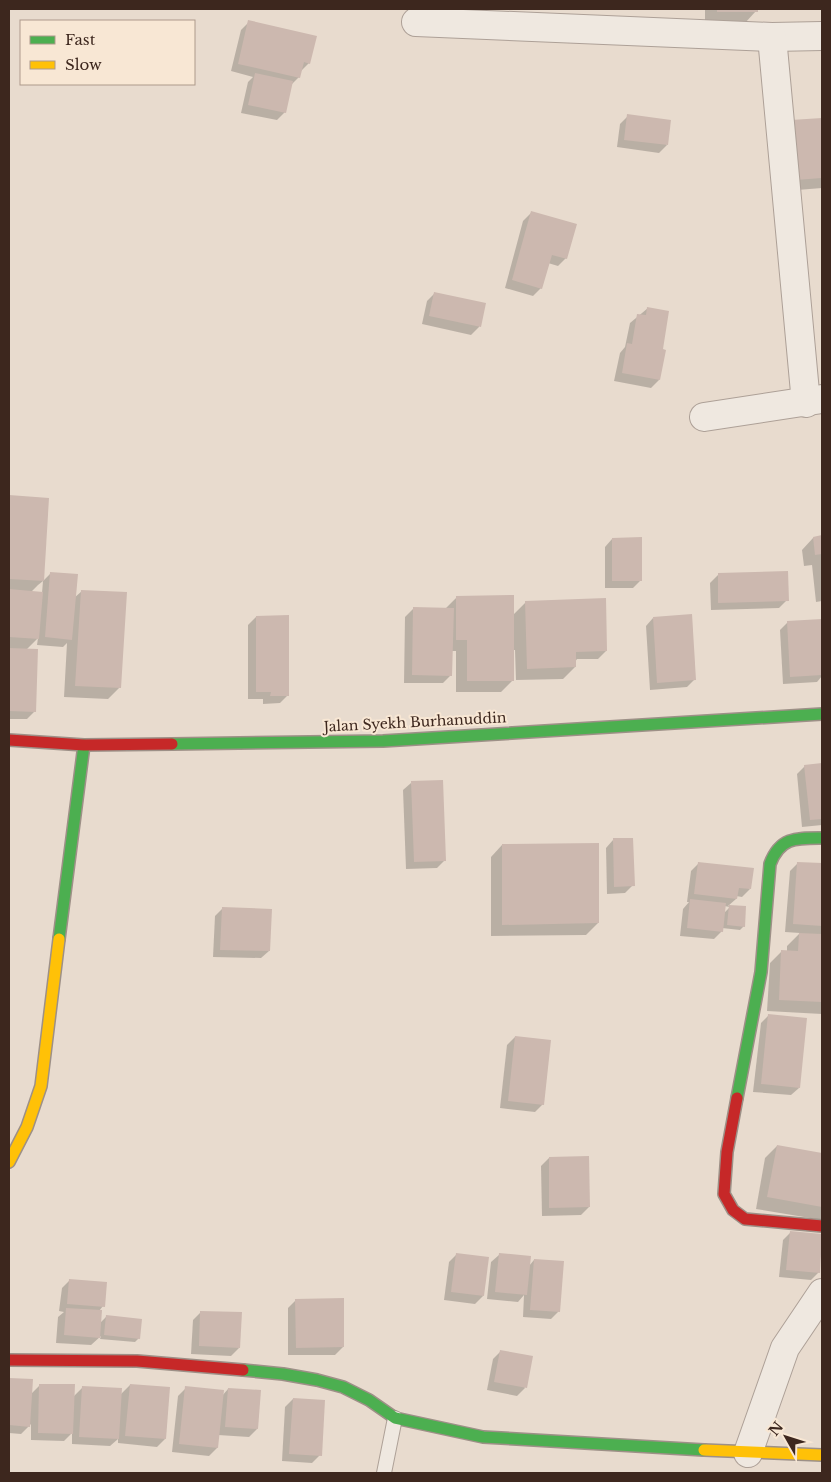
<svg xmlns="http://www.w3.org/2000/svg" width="831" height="1482" font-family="'Libre Baskerville',serif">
<rect width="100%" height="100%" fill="#e8dbce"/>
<g fill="#0003" fill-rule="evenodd">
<polygon points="705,9 756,9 756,11 745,23 705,23"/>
<polygon points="249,22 309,63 301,71 299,77 291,85 285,112 277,120 241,113 248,82 253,77 231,71 241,30"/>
<polygon points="628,116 667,145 659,153 617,147 620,124"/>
<polygon points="822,119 822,188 785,191 792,122"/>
<polygon points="531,213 566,258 558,266 548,263 541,288 533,296 505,288 523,221"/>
<polygon points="435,293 485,304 479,327 471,335 422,324 427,301"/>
<polygon points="648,308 659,380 651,388 614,381 620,353 625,347 630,323"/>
<path d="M9 496 48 499 43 581 50 574 74 598 82 591 120 687 108 699 64 697 67 643 63 647 37 645 38 638 26 650 35 711 27 719H9ZM43 581 42 593 31 592 38 585Z"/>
<polygon points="822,537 822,601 816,602 812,565 804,566 802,550 813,538"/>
<polygon points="612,539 641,580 633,588 605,588 605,547"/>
<polygon points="718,575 787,600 779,608 711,610 710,583"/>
<polygon points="457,597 513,615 526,602 606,651 598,659 577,659 575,662 575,667 563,679 516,680 515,650 513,650 513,680 501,692 456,692 456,651 451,651 451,675 443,683 404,683 405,617 413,609 445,609"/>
<polygon points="256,617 288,695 280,703 263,704 263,699 248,699 248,625"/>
<polygon points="653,618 695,679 687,687 650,690 646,626"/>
<polygon points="822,620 822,676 817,682 783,684 780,630 788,622"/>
<polygon points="822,764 822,825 802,827 797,774 805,766"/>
<polygon points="411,783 445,860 437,868 406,869 403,790"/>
<polygon points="613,840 633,885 625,893 607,894 606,848"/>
<polygon points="502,845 598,923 586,935 491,936 491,857"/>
<path d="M699 863 750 889 742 897 736 896V899L728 906 745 908 744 926 740 930 722 928V931L714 939 680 936 683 909 689 902H687L691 871ZM724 906 730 907 724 913Z"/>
<polygon points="798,863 822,865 822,1014 767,1011 770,963 782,951 787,951 787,946 800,933 785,932 790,871"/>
<polygon points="223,908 269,951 261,958 213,957 215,916"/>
<polygon points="769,1015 799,1088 791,1095 753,1092 761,1023"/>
<polygon points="515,1037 543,1104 535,1112 500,1108 507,1045"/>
<polygon points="777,1146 822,1154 822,1220 756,1209 765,1158"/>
<polygon points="549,1158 589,1207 581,1215 542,1216 541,1166"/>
<polygon points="791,1232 822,1235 819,1272 811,1280 779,1277 783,1240"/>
<polygon points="457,1254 483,1296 475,1304 444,1300 449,1262"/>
<polygon points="499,1255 529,1266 534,1260 559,1311 551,1319 523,1317 524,1295 518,1302 487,1299 491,1262"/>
<polygon points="70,1280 103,1306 99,1311 100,1323 106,1317 139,1338 135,1342 100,1339 101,1336 91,1345 56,1343 58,1317 64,1312 59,1311 62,1288"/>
<polygon points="296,1300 343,1347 335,1355 288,1355 288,1308"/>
<polygon points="201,1312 239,1348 231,1356 191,1354 193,1320"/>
<polygon points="501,1351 525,1388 517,1396 487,1390 493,1359"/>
<polygon points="9,1379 32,1380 31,1394 40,1385 73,1397 83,1387 120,1395 130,1385 165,1439 157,1447 118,1443 118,1439 110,1446 72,1444 72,1433 64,1441 31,1440 31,1424 21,1434 9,1433"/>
<polygon points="186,1388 222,1396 228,1389 257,1429 249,1437 218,1435 217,1448 209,1456 172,1452 178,1396"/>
<polygon points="293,1399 320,1455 312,1463 282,1461 285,1407"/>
</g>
<g fill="#ccb8af">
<rect x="717" y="9" width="41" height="3"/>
<polygon points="248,20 317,36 310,64 304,62 300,78 238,64"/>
<polygon points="255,73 293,81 286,113 248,105"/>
<polygon points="627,114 671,120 668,145 624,140"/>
<polygon points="822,118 822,178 796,180 791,120"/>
<polygon points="531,211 577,224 567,259 552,255 542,289 512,280"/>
<polygon points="434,292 486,303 481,327 429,316"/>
<polygon points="647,307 669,311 663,349 666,350 660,380 622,373 627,343 632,344 637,314 646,315"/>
<polygon points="9,495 49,498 44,581 9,579"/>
<polygon points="822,535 822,554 815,555 813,537"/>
<polygon points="642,537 642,581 612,581 612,538"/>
<polygon points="788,571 789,601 718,603 718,573"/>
<polygon points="50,572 78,574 72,640 45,637"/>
<polygon points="9,589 43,592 39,639 9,637"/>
<polygon points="81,590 127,592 121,688 75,686"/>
<polygon points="514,595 514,681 467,681 467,640 456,640 456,596"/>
<polygon points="606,598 607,651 576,652 576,667 527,669 525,601"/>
<polygon points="413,607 454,608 452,676 412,675"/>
<polygon points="692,614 696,680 657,683 653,617"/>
<polygon points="289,615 289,696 270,696 271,692 256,692 256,616"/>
<polygon points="822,619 822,675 790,677 787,621"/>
<polygon points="9,648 38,649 36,712 9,711"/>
<polygon points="822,763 822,819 810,820 804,765"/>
<polygon points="443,780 446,861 414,862 411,781"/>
<polygon points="613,838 633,838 635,886 614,887"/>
<polygon points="599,843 599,923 502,925 502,844"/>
<polygon points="698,862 754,868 751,889 739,888 737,899 694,894"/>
<polygon points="797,862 822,863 822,926 793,924"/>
<polygon points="690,899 726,903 723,932 687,928"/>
<polygon points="729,905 746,906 745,927 727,925"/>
<polygon points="222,907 272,909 270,951 220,950"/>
<polygon points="799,933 822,934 822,1002 779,1000 781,950 798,951"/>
<polygon points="768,1014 807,1018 800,1088 761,1084"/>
<polygon points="515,1036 551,1040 544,1105 508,1101"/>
<polygon points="777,1145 822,1153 822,1207 767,1197"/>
<polygon points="589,1156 590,1207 549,1208 549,1157"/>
<polygon points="790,1231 822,1234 820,1273 786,1270"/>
<polygon points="456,1253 489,1257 484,1296 451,1292"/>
<polygon points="499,1253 531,1256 527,1295 495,1292"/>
<polygon points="534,1259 564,1261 560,1312 530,1310"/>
<polygon points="69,1279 107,1282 105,1307 67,1304"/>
<polygon points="344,1298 344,1347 296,1348 295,1299"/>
<polygon points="66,1308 102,1310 100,1338 64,1335"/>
<polygon points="200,1311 242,1312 240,1348 199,1346"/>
<polygon points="106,1315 142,1319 140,1339 104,1335"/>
<polygon points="500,1350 533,1356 527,1388 494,1382"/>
<polygon points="9,1378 33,1379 30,1427 9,1425"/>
<polygon points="39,1384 75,1384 73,1434 38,1433"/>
<polygon points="130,1384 170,1387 166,1439 125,1436"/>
<polygon points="82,1386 122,1388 119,1439 79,1437"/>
<polygon points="185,1386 224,1390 218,1448 179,1444"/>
<polygon points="228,1388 261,1390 258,1429 225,1427"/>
<polygon points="293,1398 325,1400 322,1456 289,1454"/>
</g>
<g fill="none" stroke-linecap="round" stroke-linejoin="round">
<defs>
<polyline id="lane" points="384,1473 395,1418"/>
<g id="street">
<polyline points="416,22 772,37 822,36"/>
<polyline points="772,37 806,403"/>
<polyline points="704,417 822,399"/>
<polyline points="748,1453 785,1348 822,1293"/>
</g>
<g id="fast">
<polyline points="172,744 383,741 822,714"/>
<polyline points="59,939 84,745"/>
<path d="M737 1098 761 972 770 864C780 837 796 838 822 838"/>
<polyline points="243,1370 283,1374 317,1380 343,1387 369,1400 395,1418 483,1437 704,1450"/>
</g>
<g id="slow">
<polyline points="9,1162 27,1127 41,1086 59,939"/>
<polyline points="704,1450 822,1455"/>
</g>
<g id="jam">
<polyline points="9,740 84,745 172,744"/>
<polyline points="737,1098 727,1152 724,1194 733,1210 745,1219 822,1226"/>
<polyline points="9,1360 137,1361 243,1370"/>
</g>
</defs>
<use href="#lane" stroke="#ada097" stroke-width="16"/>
<use href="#street" stroke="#ada097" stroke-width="30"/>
<use href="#fast" stroke="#9d9087" stroke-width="14"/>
<use href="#slow" stroke="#9d9087" stroke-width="14"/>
<use href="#jam" stroke="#9d9087" stroke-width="14"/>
<use href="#lane" stroke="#efe8e0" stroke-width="14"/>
<use href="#street" stroke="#efe8e0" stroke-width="28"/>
<use href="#fast" stroke="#4caf50" stroke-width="11"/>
<use href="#slow" stroke="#ffc107" stroke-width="11"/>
<use href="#jam" stroke="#c62828" stroke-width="11"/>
</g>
<g text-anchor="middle" stroke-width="4" stroke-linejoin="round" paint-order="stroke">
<g font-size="14" fill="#3d271e" stroke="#f8e7d4">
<text transform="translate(415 722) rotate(-3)" y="5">Jalan Syekh Burhanuddin</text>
</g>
</g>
<rect width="831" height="1482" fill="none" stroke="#3d271e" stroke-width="20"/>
<rect x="20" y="20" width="175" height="65" fill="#f8e7d4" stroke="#ad9a8b"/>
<rect x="30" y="36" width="25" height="8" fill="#4caf50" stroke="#ad9a8b"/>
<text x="65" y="45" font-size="15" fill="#3d271e">Fast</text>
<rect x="30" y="61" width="25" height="8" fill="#ffc107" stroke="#ad9a8b"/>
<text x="65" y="70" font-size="15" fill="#3d271e">Slow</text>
<g transform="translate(786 1437) rotate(309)" stroke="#f8e7d4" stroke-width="4" paint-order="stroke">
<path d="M0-4L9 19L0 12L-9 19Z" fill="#3d271e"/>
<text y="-8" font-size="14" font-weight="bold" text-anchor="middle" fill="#3d271e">N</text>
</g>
</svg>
